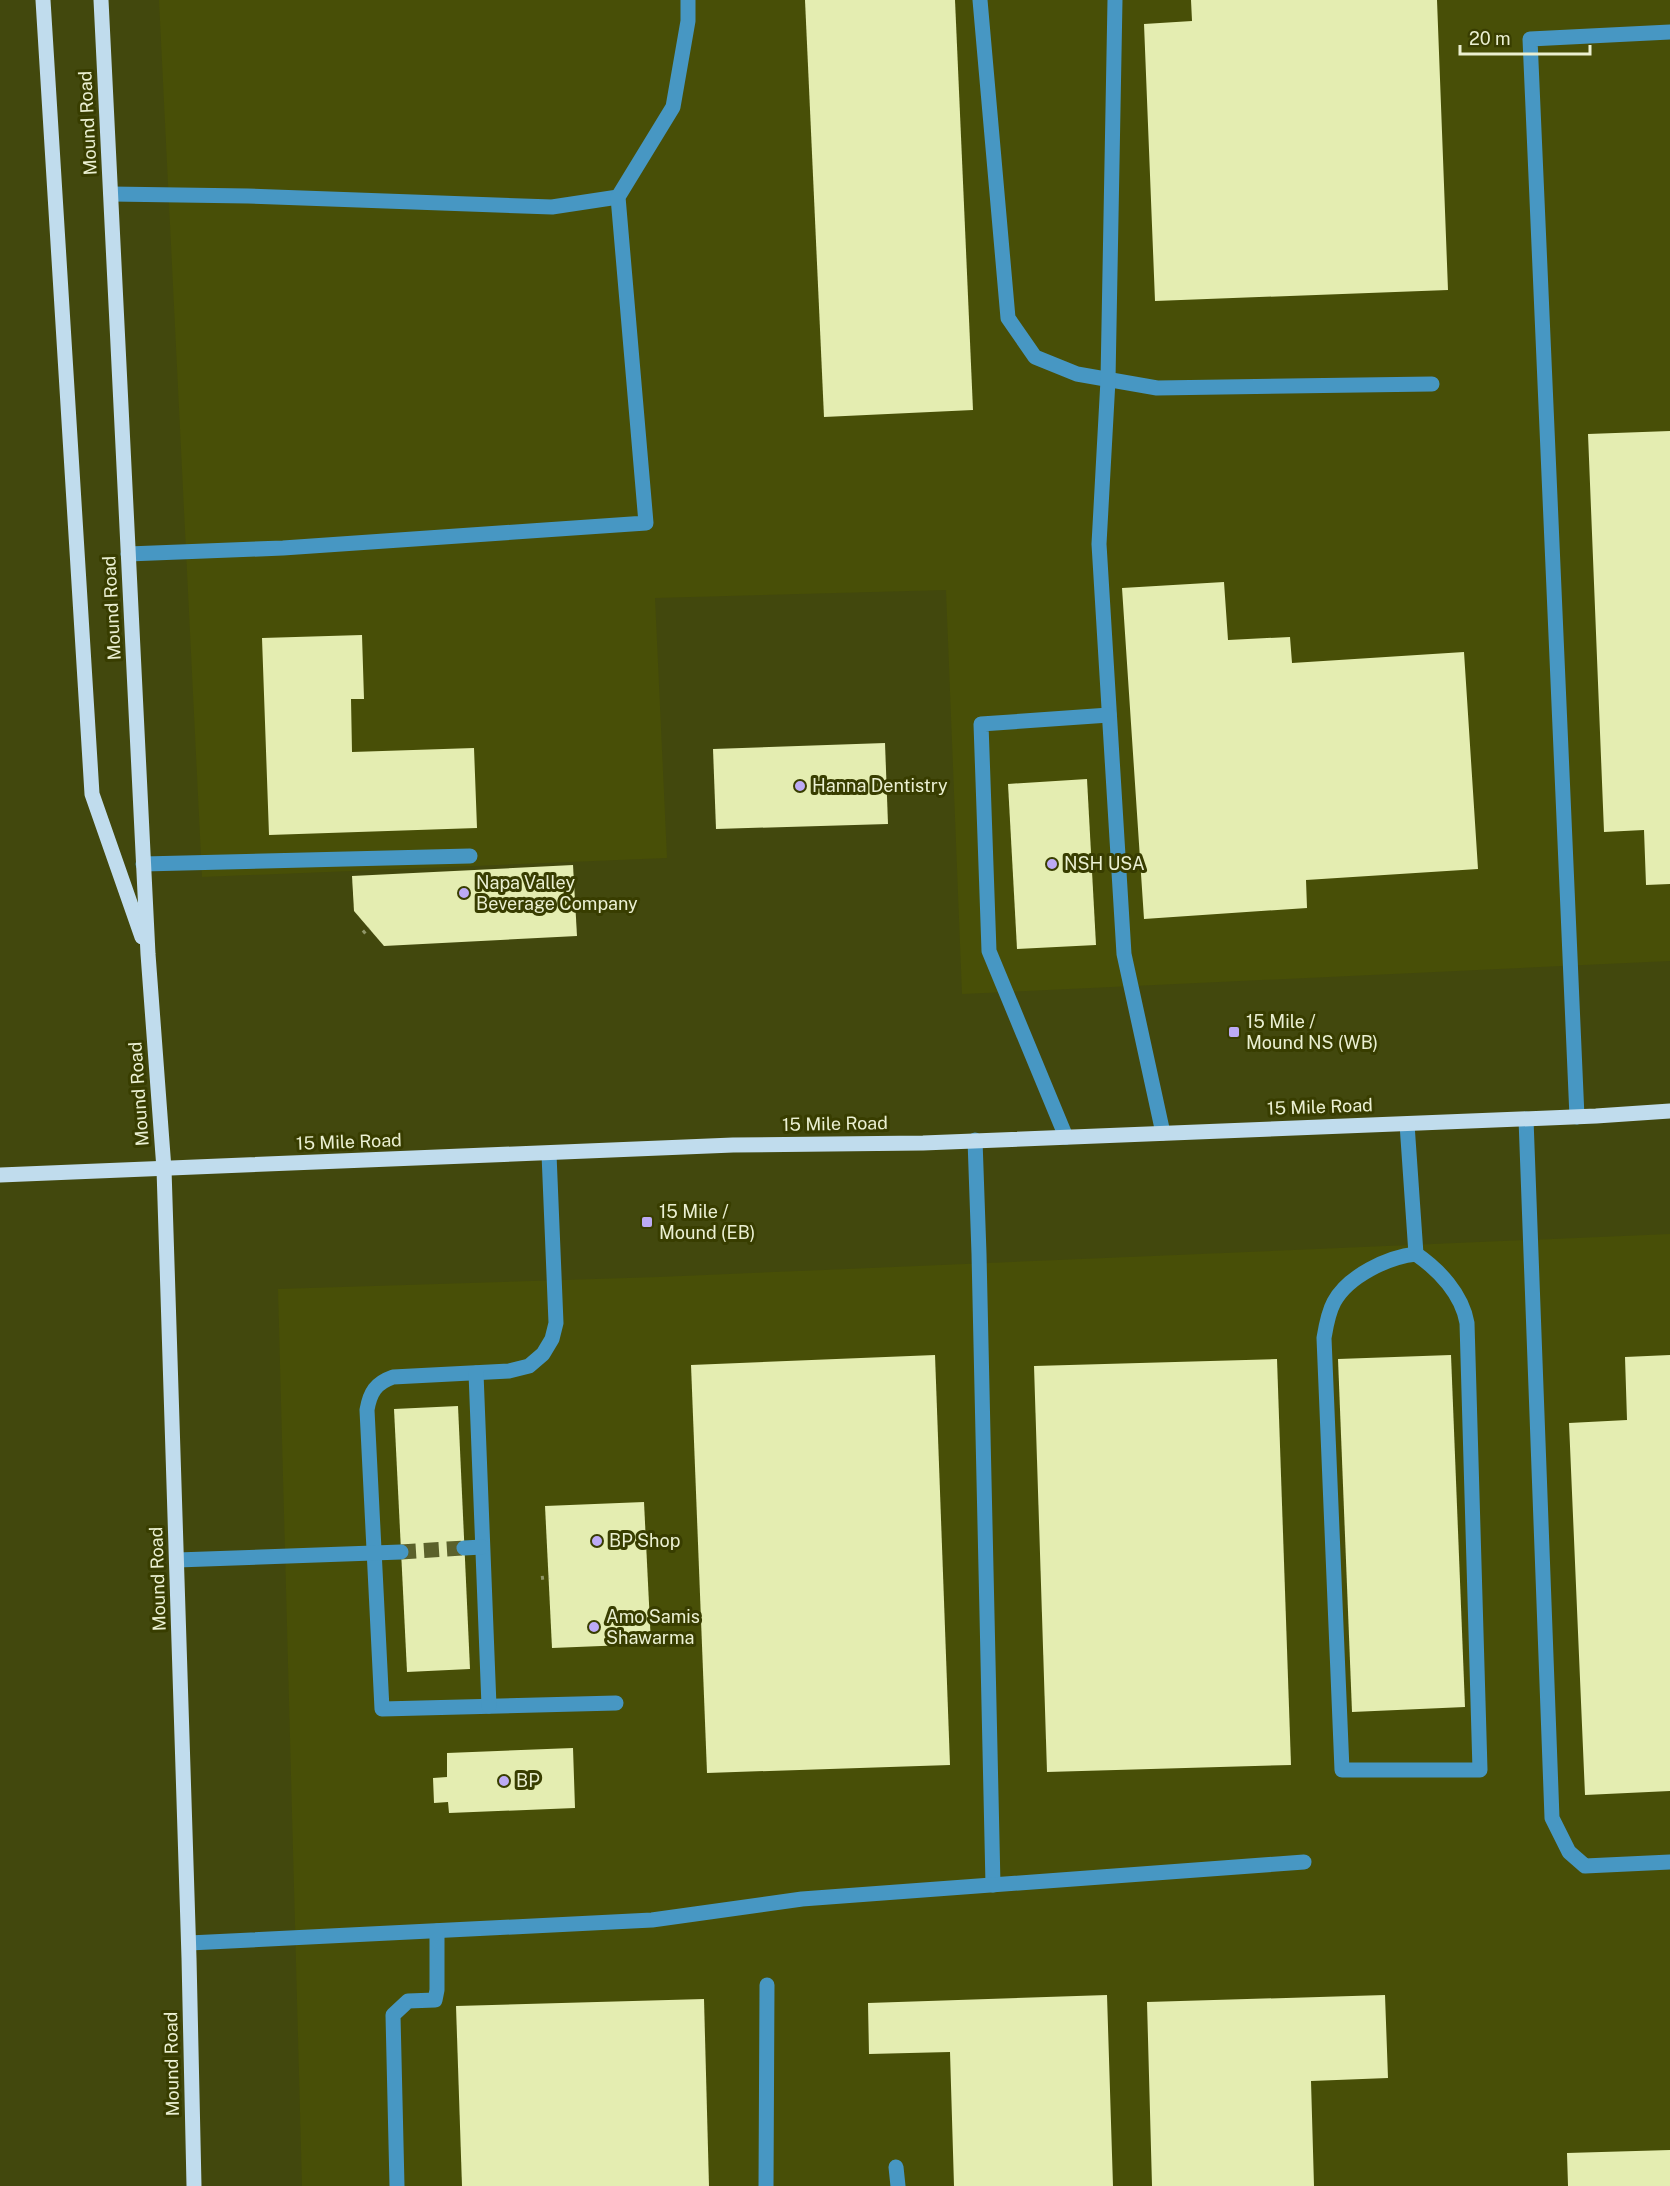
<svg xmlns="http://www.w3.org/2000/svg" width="1670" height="2186" font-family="'Public Sans',sans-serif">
<rect width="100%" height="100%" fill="#42480d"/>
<g fill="#484f07">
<polygon points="159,0 1670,0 1670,961 962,994 946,590 655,598 667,858 202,877"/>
<polygon points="1670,1234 1670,2186 302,2186 278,1289 659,1277"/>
</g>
<g fill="#e4edb1">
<polygon points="805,0 955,0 973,410 824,417"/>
<polygon points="1191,0 1437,0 1448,290 1155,301 1144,24 1192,21"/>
<polygon points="1670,431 1670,884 1646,885 1644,830 1604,832 1588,434"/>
<polygon points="1224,582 1228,640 1290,637 1292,663 1464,652 1478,869 1306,880 1307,908 1144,919 1122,588"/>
<polygon points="362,635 364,699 351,699 352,752 474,748 477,828 269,835 262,638"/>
<polygon points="885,743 888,824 716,829 713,749"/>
<polygon points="1087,779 1096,945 1017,949 1008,784"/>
<polygon points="573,865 577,936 384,946 354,911 352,876"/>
<polygon points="935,1355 950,1765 707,1773 691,1365"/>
<polygon points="1451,1355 1465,1707 1352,1712 1338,1359"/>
<polygon points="1670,1355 1670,1791 1585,1795 1569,1423 1627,1420 1625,1357"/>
<polygon points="1277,1359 1291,1765 1047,1772 1034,1366"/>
<polygon points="458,1406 470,1669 407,1672 394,1409"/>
<polygon points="644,1502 651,1644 552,1648 545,1506"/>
<polygon points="573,1748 575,1808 449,1813 448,1802 434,1803 433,1778 447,1777 447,1753"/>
<polygon points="1107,1995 1113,2186 954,2186 950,2052 869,2054 868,2003"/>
<polygon points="1385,1995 1388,2078 1311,2081 1314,2186 1152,2186 1147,2002"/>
<polygon points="704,1999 709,2186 462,2186 456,2006"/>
<polygon points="1670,2150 1670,2186 1568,2186 1567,2153"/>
</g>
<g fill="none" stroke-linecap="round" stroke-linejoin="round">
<polyline stroke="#5b612b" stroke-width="15" stroke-dasharray="15 8" stroke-linecap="butt" points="401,1552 464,1548"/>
<g stroke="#8f9567" stroke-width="4" stroke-dasharray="3 4.5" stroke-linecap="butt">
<polyline points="363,933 369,928"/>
<polyline points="541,1578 549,1577"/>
</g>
<g stroke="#4797c3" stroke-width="15">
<polyline points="980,0 1008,318 1035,357 1077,374 1157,388 1432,384"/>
<polyline points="1115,0 1108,380 1099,544 1124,954 1163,1133"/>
<polyline points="111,194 248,196 552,207 618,197"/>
<polyline points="128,554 283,548 646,523 618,197 673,107 688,21 688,0"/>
<polyline points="143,864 470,856"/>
<polyline points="1577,1117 1530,39 1670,32"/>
<polyline points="1526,1119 1552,1818 1569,1852 1585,1866 1670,1862"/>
<path d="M1407 1124 1416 1254C1388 1257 1348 1276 1334 1302 1328 1313 1326 1326 1324 1338L1342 1770H1480L1467 1323C1462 1294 1439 1270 1416 1254"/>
<polyline points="1066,1137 989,951 981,724 1109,715"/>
<polyline points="975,1140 979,1254 993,1885"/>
<path d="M549 1154 556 1323 552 1339 543 1354 529 1366 509 1371 393 1377C376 1383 370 1392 367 1410L382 1709 616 1703"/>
<polyline points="476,1373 489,1706"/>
<polyline points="464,1548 482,1547"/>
<polyline points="177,1560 401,1552"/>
<polyline points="189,1943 652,1920 802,1899 1304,1862"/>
<polyline points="896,2167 898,2186"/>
<polyline points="397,2186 393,2015 408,2001 435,2000 437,1990 437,1931"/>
<polyline points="766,2186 767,1985"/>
</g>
<g stroke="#c0dced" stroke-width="15">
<polyline points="43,0 92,794 142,937"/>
<polyline points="101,0 148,954 164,1169 189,1958 194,2186"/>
<polyline points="0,1175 733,1145 923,1143 1596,1116 1670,1111"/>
</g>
</g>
<g fill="#bcaaf5" stroke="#383d00" stroke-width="2">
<circle cx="800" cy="786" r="6"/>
<circle cx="1052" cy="864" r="6"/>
<circle cx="464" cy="893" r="6"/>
<rect x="1228" y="1026" width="12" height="12" rx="3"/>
<rect x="641" y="1216" width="12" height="12" rx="3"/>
<circle cx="597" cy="1541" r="6"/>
<circle cx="594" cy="1627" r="6"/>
<circle cx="504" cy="1781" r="6"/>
</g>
<g text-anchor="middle" stroke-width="6" stroke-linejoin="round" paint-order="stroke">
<g font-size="18" fill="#ebf0d2" stroke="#383d00">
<text transform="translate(88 123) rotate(-93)" y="6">Mound Road</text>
<text transform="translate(112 608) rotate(-93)" y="6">Mound Road</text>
<text transform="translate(139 1094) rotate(-94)" y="6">Mound Road</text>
<text transform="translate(1320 1107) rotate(-2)" y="6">15 Mile Road</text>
<text transform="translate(835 1124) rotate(-1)" y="6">15 Mile Road</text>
<text transform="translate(349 1142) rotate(-2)" y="6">15 Mile Road</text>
<text transform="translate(158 1579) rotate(-92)" y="6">Mound Road</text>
<text transform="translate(172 2064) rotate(-91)" y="6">Mound Road</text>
</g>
<g font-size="18" fill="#ebf0d2" stroke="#383d00" text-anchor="start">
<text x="812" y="792">Hanna Dentistry</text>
<text x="1064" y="870">NSH USA</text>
<text x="476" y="889">Napa Valley<tspan x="476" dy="21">Beverage Company</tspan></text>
<text x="1246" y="1028">15 Mile /<tspan x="1246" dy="21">Mound NS (WB)</tspan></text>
<text x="659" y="1218">15 Mile /<tspan x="659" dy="21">Mound (EB)</tspan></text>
<text x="609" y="1547">BP Shop</text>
<text x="606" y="1623">Amo Samis<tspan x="606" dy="21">Shawarma</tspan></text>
<text x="516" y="1787">BP</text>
</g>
</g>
<path d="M1460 45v9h130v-9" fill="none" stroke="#ebf0d2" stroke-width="3"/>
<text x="1469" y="45" font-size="18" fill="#ebf0d2" stroke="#383d00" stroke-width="4.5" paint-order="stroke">20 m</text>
</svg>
